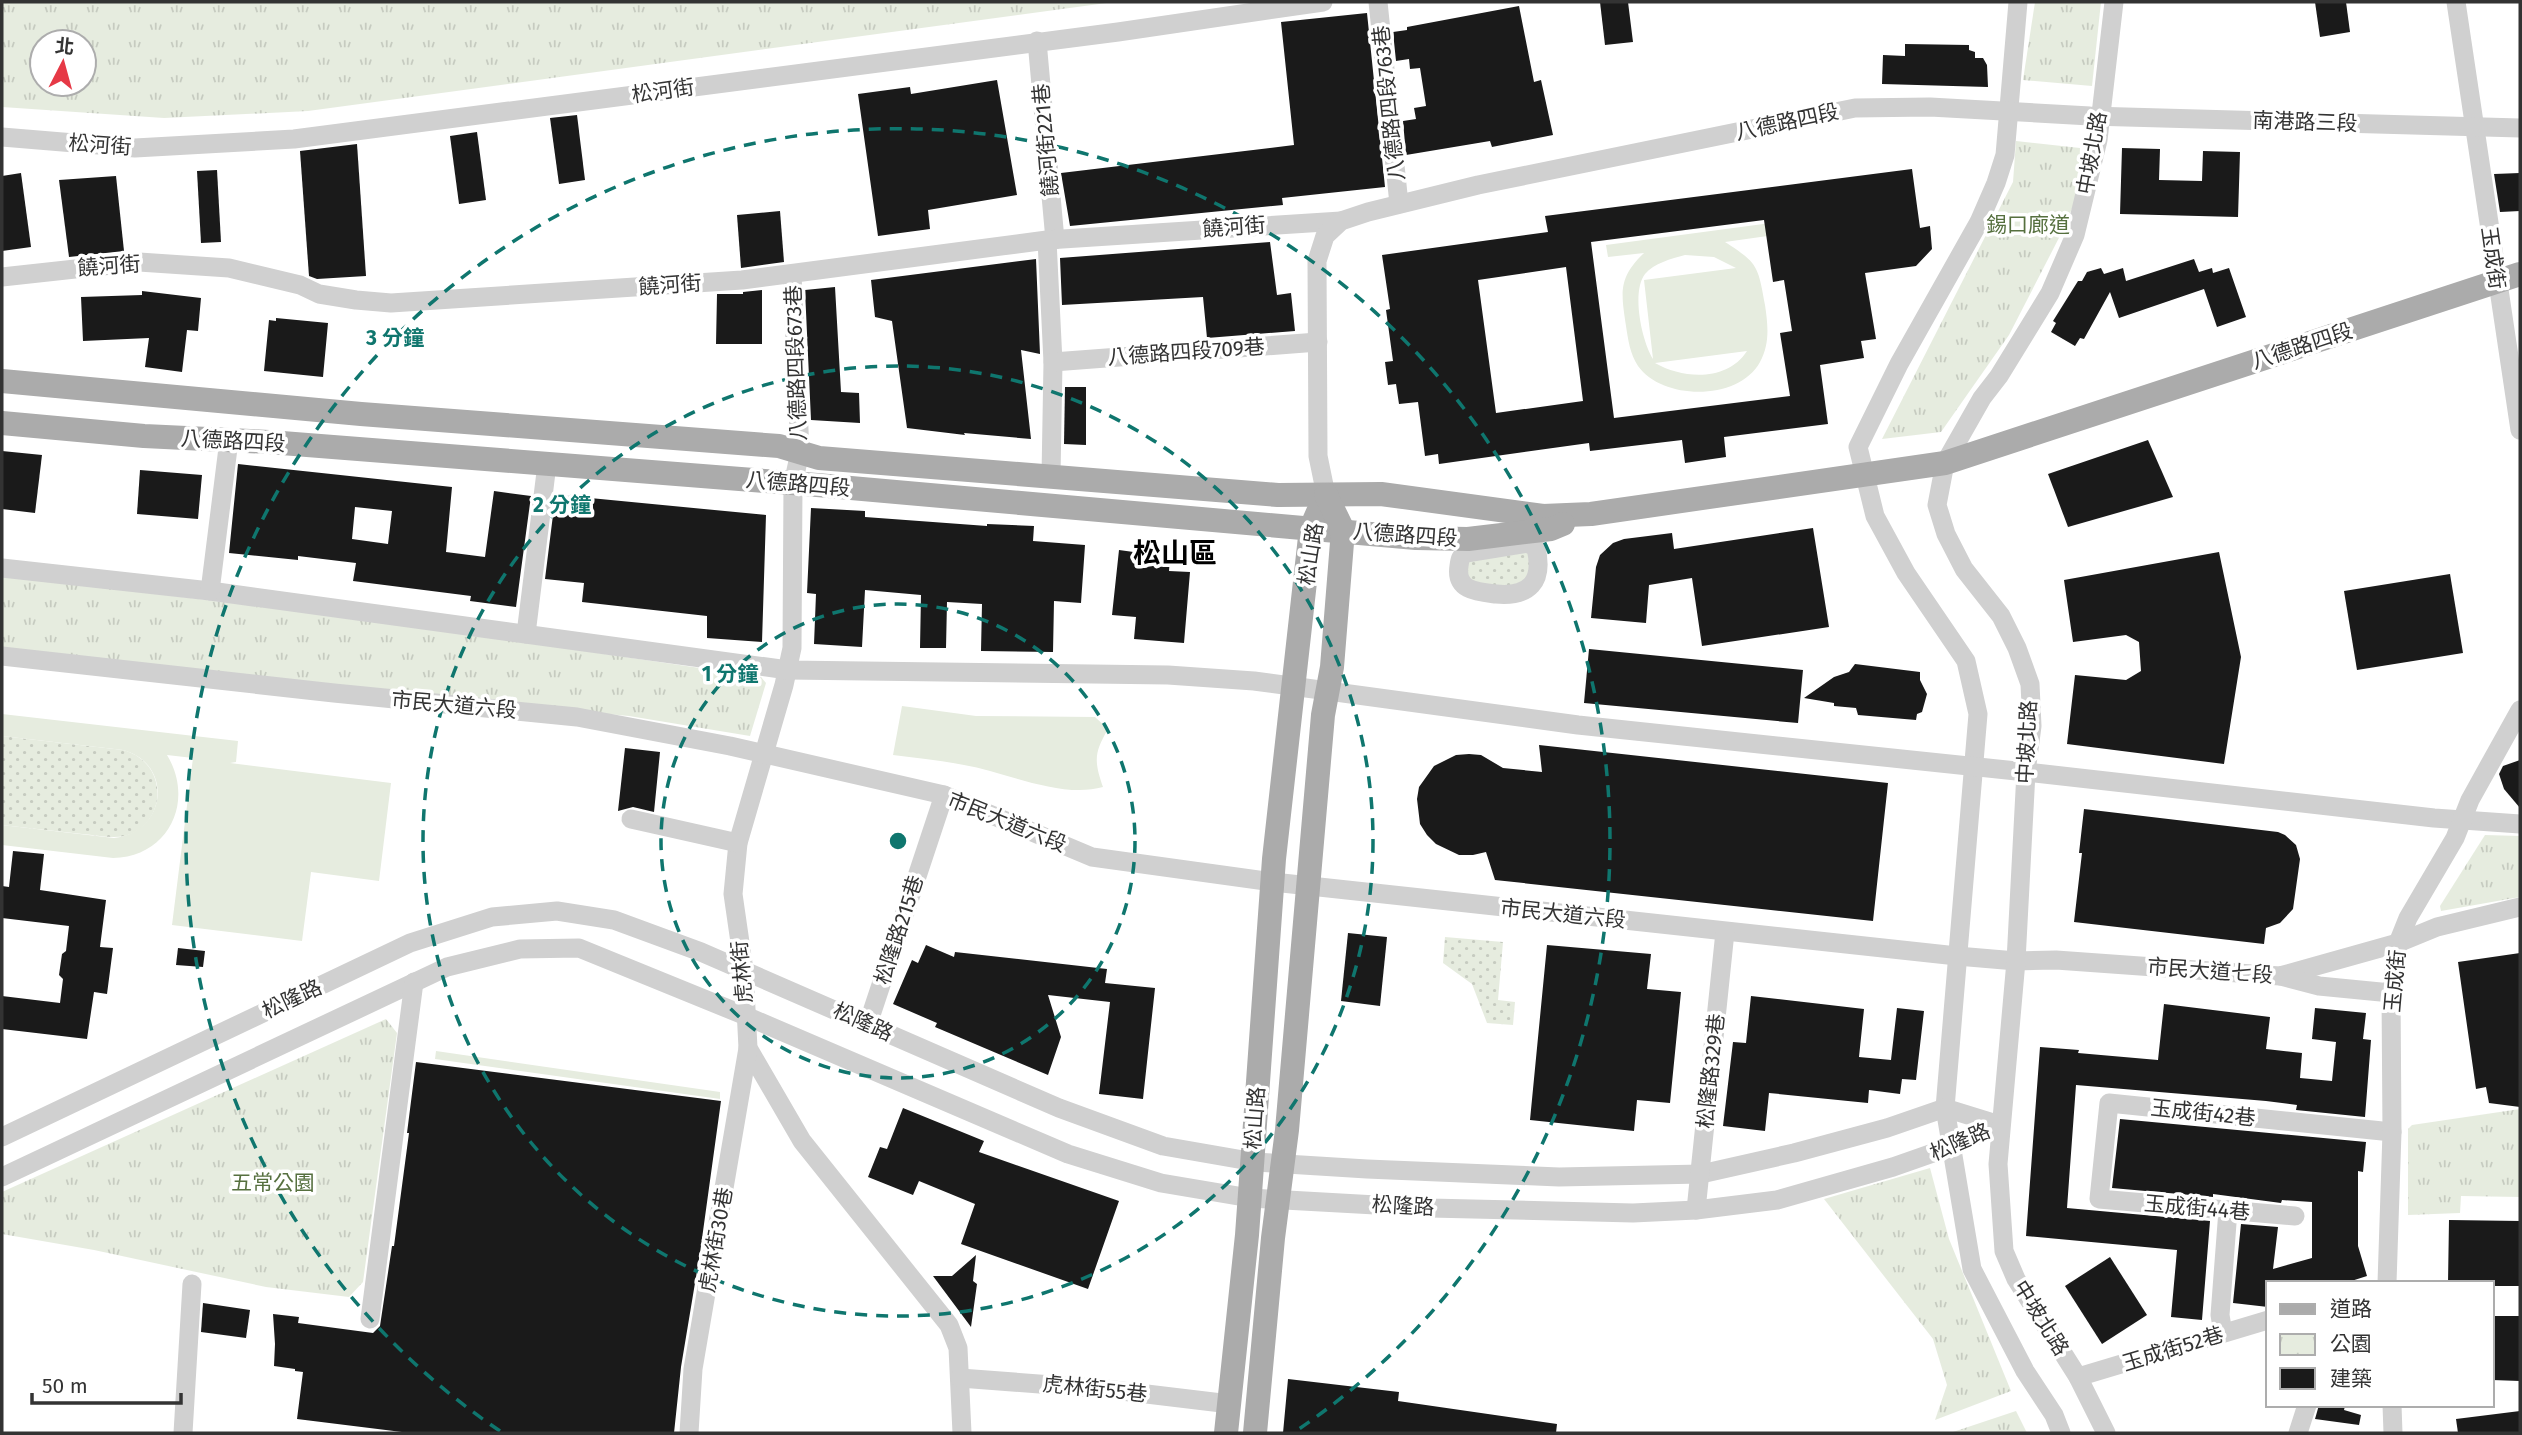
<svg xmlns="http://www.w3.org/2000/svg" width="2522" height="1435" font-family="'Fira Sans','Noto Sans TC',sans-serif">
<defs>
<pattern id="grass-dots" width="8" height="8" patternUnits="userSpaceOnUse" patternTransform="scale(1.75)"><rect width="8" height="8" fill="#e6ecdf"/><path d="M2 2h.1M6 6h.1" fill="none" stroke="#c6cbc0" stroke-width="1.8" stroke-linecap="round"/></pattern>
<pattern id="park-tufts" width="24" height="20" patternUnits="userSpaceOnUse" patternTransform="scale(1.75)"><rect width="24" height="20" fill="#e6ecdf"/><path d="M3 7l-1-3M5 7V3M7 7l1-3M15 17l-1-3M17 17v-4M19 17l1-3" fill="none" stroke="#c6cbc0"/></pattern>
</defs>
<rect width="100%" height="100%" fill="#fff"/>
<g fill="url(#grass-dots)">
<polygon points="1530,551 1529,574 1521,586 1475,586 1467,579 1467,564 1470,560"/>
<path d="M2 736 123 750C139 754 152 766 156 782 162 805 149 830 125 836 111 839 96 835 82 834 55 831 28 828 2 825Z"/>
<polygon points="1445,937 1503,942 1498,1000 1515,1002 1513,1025 1487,1023 1472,984 1443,963"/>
</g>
<g fill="url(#park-tufts)" fill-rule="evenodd">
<path d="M2 2H1114L308 111 164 118 2 107ZM84 42V84H42V42Z"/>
<polygon points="2035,2 2101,2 2092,86 2023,80"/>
<polygon points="2016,141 2080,148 2078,194 2063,230 2009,335 1941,432 1882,439 2013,182"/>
<polygon points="2,575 387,622 761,677 766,683 750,736 629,716 337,689 2,647"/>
<polygon points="2485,835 2520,836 2520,897 2441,911 2440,906"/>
<polygon points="386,1019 397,1033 363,1282 349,1297 266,1287 94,1250 2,1234 2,1192"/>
<polygon points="2520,1109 2520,1197 2461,1196 2460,1213 2408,1215 2408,1129 2412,1125"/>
<polygon points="1930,1168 1949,1239 2011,1391 1935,1420 1947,1385 1933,1339 1824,1199"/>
<polygon points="2016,1411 2027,1433 1950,1433"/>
</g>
<g fill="#e6ecdf" fill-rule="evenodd">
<path d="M1794 220 1796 232 1725 242C1758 263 1758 266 1765 305 1768 325 1770 344 1760 362 1739 401 1663 401 1638 366 1630 354 1628 339 1626 326 1621 292 1618 278 1644 253L1608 257 1606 245ZM1685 255 1714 257 1736 268 1644 280 1653 359C1642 342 1631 292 1645 274 1654 263 1671 259 1685 255ZM1747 351C1727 382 1683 379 1655 363Z"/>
<path d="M902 706 976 716 1095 717 1108 729C1094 753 1094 761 1103 787 1061 799 1006 772 964 765 940 760 916 758 893 755Z"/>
<path d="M2 714 238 741 236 762 230 763 391 783 379 881 311 872 302 941 172 925 193 758 167 755C195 801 169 857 113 858L2 845V825L114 838C167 832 174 764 123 750L2 736Z"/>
<polygon points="436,1051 720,1092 720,1099 435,1059"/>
</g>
<g fill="#1a1a1a" fill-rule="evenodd">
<polygon points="1600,2 1628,2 1633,42 1605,45"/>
<polygon points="2315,2 2346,2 2350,32 2320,37"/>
<polygon points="1519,6 1534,82 1541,80 1553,135 1492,147 1490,141 1406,155 1403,121 1416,119 1414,108 1426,106 1420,68 1410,69 1409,59 1396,61 1393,32 1407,30 1407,27"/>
<polygon points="1367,13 1385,187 1282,198 1283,205 1070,226 1061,173 1294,145 1281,22"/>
<polygon points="1905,44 1969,45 1969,50 1975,52 1975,58 1983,58 1987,65 1988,87 1882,84 1883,55 1905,56"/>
<polygon points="997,80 1017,195 928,210 930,229 878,236 858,94 910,87 911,94"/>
<polygon points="577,115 585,180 559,184 550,118"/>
<polygon points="477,132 486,200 459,204 450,136"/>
<polygon points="357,144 366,276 317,279 309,276 300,151"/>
<polygon points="2122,148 2160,149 2159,180 2202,181 2203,151 2240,152 2238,217 2120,214"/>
<path d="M1912 169 1920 228 1930 226 1932 249 1916 266 1865 273 1876 339 1861 341 1864 358 1820 365 1828 424 1724 437 1726 457 1685 463 1682 440 1590 451 1589 443 1439 464 1438 454 1425 456 1418 402 1399 404 1396 384 1388 385 1385 362 1393 361 1386 310 1390 309 1382 255 1548 232 1545 216ZM1764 220 1773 282 1784 280 1792 331 1780 333 1790 396 1614 418 1591 242ZM1566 267 1583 401 1496 413 1478 280Z"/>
<polygon points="217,170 221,242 201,243 197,171"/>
<polygon points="21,173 31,247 2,251 2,176"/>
<polygon points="2520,173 2520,211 2500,212 2494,174"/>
<polygon points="116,176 124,251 69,257 59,180"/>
<polygon points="780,211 784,262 741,268 737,215"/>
<polygon points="1270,242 1277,295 1291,293 1295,331 1207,338 1203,297 1062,305 1060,258"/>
<polygon points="1036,259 1040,354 1021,350 1031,439 964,433 965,435 907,428 892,321 875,317 871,280"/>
<polygon points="2194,259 2199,272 2212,268 2213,273 2229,268 2246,317 2217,327 2204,289 2119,318 2110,292 2084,339 2080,338 2075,346 2051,332 2056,323 2053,321 2078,281 2082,281 2087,272 2101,268 2104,274 2123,268 2126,281"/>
<polygon points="835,287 841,392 859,393 860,423 811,420 805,290"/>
<polygon points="762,290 762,344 716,344 717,294 743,294 743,292"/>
<polygon points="142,291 201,298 198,331 187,330 182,372 145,367 149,338 83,341 81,297 142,295"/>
<polygon points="276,318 328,323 323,377 264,371 269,320 276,321"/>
<polygon points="1065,387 1086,387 1086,445 1064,444"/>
<polygon points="2148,440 2173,497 2068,527 2048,474"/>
<polygon points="2,451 42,455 35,513 2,509"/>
<path d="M238 464 452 487 446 552 485 557 494 491 531 496 516 607 470 601 471 596 353 581 356 563 298 556V560L229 553ZM355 507 392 511 388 544 352 539Z"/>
<polygon points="140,470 202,475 198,519 137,514"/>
<polygon points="559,495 766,515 762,642 707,638 707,616 582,602 584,583 545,579 555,499 558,500"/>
<polygon points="811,508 865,511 865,517 987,526 987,524 1034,526 1033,541 1085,545 1081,603 1054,601 1053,652 981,651 982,604 947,602 946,648 920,648 921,595 865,590 862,647 814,644 816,594 807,593"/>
<polygon points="1813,528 1829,627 1702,646 1692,578 1649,585 1646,623 1591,618 1596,567 1600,555 1613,543 1624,539 1672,533 1674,549"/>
<polygon points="1119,550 1170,557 1169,571 1190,572 1184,643 1134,639 1136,617 1112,615"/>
<polygon points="2219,552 2241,657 2224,764 2067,744 2075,675 2126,680 2141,671 2139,642 2126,635 2073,642 2064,580"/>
<polygon points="2450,574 2463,653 2357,670 2344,591"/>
<polygon points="1589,649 1803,670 1798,723 1584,703"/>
<polygon points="1855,664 1920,672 1920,680 1927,694 1922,712 1917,714 1916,720 1858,715 1856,708 1834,706 1834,703 1804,698 1834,677 1849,672"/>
<polygon points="1539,745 1888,783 1873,921 1495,880 1486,852 1473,855 1459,855 1436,844 1427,835 1420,824 1417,799 1419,787 1434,766 1456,755 1469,754 1481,755 1503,768 1542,772"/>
<polygon points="625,748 660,752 654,812 633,807 618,811"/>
<polygon points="2520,760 2520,808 2504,789 2499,774 2503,766"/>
<polygon points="2084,809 2278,832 2285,835 2296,845 2300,859 2293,909 2280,923 2266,928 2264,944 2074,922 2082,853 2079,853"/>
<polygon points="13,851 44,854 40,890 106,900 100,947 113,948 107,994 94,992 87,1039 2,1029 2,996 60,1003 63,979 59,975 62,954 66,951 69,926 2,918 2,886 9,887"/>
<polygon points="1348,933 1387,937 1380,1006 1341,1001"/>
<polygon points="926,945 954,957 955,952 1107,969 1105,983 1155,988 1143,1099 1099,1094 1110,1002 1048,995 1061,1037 1048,1075 935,1027 937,1023 893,1004 912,960 918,963"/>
<polygon points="1547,945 1651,954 1647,989 1681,992 1670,1103 1637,1100 1634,1131 1530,1120"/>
<polygon points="178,948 205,951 203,967 176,965"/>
<polygon points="2520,953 2520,1107 2489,1103 2486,1087 2476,1089 2458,962"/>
<polygon points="1751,996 1864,1009 1859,1057 1891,1060 1897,1008 1924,1011 1916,1080 1902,1079 1900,1094 1869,1090 1868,1103 1769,1093 1765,1131 1723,1126 1733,1042 1746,1043"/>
<polygon points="2164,1004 2270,1017 2266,1049 2302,1053 2300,1078 2332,1081 2336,1042 2312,1039 2315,1008 2366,1013 2363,1039 2371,1040 2365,1117 2296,1110 2297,1105 2266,1101 2076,1085 2067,1208 2210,1221 2202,1320 2171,1317 2177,1250 2026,1236 2040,1047 2079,1050 2078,1053 2158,1060"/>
<polygon points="416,1062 721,1101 700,1253 681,1367 674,1433 410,1433 297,1419 303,1372 295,1371 295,1369 274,1366 275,1344 273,1314 299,1317 298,1323 373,1333 380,1326 392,1246 394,1246 409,1133 407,1133"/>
<polygon points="903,1108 984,1141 979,1152 1119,1201 1088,1289 961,1244 975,1204 919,1181 913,1195 868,1177 880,1147 887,1149"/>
<polygon points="2120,1119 2366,1142 2363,1172 2358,1171 2358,1246 2367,1276 2345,1283 2268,1283 2268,1307 2233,1303 2241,1224 2278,1227 2273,1269 2312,1258 2312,1202 2282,1200 2281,1203 2213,1194 2213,1197 2112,1188"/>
<polygon points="2449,1220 2520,1221 2520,1286 2492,1286 2492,1283 2448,1283"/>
<polygon points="976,1255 973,1281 977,1284 971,1327 933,1276 952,1276"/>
<polygon points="2110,1257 2147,1315 2102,1344 2065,1286"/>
<polygon points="203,1303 250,1310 246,1338 201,1332"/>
<polygon points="2492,1316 2520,1316 2520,1381 2492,1380"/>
<polygon points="1288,1379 1399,1392 1398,1401 1557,1424 1556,1433 1283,1433"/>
<polygon points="2319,1405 2345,1406 2344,1410 2361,1415 2359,1425 2315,1419"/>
<polygon points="2520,1411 2520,1433 2458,1433 2456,1419"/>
</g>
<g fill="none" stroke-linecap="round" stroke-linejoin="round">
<g stroke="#d0d0d0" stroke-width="19">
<polyline points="1378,2 1399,204"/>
<polyline points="2018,2 2005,155 1996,183 1979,222 1899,364 1858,447 1875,516 1906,573 1966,661 1978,714 1945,1108 1972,1269 2025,1371 2054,1415 2061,1433"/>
<polyline points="2456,2 2520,430"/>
<polyline points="1037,41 1055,240"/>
<polyline points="2,137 135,148 294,139 1118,32 1323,2"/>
<polyline points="1047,240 1053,362 1051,476"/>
<polyline points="792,274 800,452 793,484 792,648 784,685 738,843 733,894 744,970 748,1048 802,1141 949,1325 958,1348 962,1433"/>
<polyline points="2,277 139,262 229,268 300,285 319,294 356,300 391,303 742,280 1047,240 1341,221"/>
<polyline points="1053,362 1318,342"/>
<polyline points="1326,495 1318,456 1317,261 1325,236 1341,221 1368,212 1478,185 1855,108 1930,107 2090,116 2520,128"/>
<path d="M1528 543 1536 548C1544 582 1529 597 1496 594 1478 592 1455 591 1459 566 1460 559 1460 557 1466 553Z"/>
<polyline points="2,568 210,591 788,670 1168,675 1254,681 1578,725 2026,772 2434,818 2520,824"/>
<polyline points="210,591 229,440"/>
<polyline points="526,634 547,464"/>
<polyline points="2,656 334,693 577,717 730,746 944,795 1092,857 1273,882 1957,956 2016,961 2056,960 2280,976 2398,943 2437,927 2520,907"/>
<polyline points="631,819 738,843"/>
<polyline points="2281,976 2319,986 2391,993"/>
<polyline points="868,1024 944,795"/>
<polyline points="2,1137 410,943 492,917 557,911 614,920 701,952 1059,1108 1163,1146 1255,1162 1367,1169 1559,1177 1701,1174 1794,1153 1887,1128 1945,1108 2000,1125"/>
<polyline points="2,1177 447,967 520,949 579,948 746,1016 1068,1154 1161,1183 1250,1198 1430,1208 1633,1213 1696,1210 1777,1200 1893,1167 1950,1147 2000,1125"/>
<polyline points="1696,1210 1725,932"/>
<polyline points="2295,1216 2099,1199 2109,1103 2392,1132"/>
<polyline points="2387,1283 2392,1132 2391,993 2398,943 2408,918 2455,838 2470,800 2520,710"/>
<polyline points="370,1319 414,982"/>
<polyline points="2223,1333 2220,1315 2228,1210"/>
<polyline points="2078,1377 2268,1320"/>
<polyline points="960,1378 1105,1389 1230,1404"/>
<polyline points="2392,1405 2393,1433"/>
<polyline points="183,1433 192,1284"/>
<polyline points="689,1433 693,1369 748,1048"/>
<polyline points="2106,1433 2078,1377 2016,1279 2004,1251 1998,1164 2016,961 2026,772 2032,726 2030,684 2017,648 2001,616 1964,569 1946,534 1937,505 1945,463 1982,398 1999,376 2050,293 2075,235 2098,140 2114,2"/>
<polyline points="2298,1433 2307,1405"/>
</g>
<g stroke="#ababab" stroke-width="24">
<polyline points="2,381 361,414 779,446 819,458 1278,495 1381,494 1543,516 1591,514 1945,463 2520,274"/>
<polyline points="2,423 144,436 269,442 817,485 1416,538 1468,539 1551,529 1563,524"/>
<polyline points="1226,1433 1247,1235 1274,859 1311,528 1318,512"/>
<polyline points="1255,1433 1273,1238 1287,1130 1323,715 1332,667 1343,530 1326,495"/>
</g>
</g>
<g fill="none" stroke="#0f766e" stroke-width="3.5" stroke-dasharray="12 9">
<circle cx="898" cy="841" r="237"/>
<circle cx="898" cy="841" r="475"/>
<path d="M500 1431A712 712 0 1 1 1296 1431"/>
</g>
<g text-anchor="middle" stroke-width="7" stroke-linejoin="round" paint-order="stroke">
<g font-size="21" fill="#333" stroke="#fff">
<text transform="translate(663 91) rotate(-8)" y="7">松河街</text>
<text transform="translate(1389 103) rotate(-96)" y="7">八德路四段763巷</text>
<text transform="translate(1787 122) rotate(-12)" y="7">八德路四段</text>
<text transform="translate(2305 122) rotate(2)" y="7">南港路三段</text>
<text transform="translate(1046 140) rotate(-95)" y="7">饒河街221巷</text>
<text transform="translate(100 145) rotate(4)" y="7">松河街</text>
<text transform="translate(2092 153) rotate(-80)" y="7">中坡北路</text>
<text transform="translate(1234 227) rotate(-4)" y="7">饒河街</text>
<text transform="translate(2493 258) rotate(82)" y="7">玉成街</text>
<text transform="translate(109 266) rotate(-4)" y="7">饒河街</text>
<text transform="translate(670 285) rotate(-4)" y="7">饒河街</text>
<text transform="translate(2302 346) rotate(-18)" y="7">八德路四段</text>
<text transform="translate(1186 352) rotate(-4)" y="7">八德路四段709巷</text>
<text transform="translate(796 363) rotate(-92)" y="7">八德路四段673巷</text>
<text transform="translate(233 441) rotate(3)" y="7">八德路四段</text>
<text transform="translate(798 484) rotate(5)" y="7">八德路四段</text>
<text transform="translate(1405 535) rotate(4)" y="7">八德路四段</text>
<text transform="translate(1311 554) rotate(-81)" y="7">松山路</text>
<text transform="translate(454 705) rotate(5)" y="7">市民大道六段</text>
<text transform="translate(2027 742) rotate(-87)" y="7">中坡北路</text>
<text transform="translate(1007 822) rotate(22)" y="7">市民大道六段</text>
<text transform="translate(1563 914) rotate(6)" y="7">市民大道六段</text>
<text transform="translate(899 930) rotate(-72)" y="7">松隆路215巷</text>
<text transform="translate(2210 971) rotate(4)" y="7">市民大道七段</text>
<text transform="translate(742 972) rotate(-95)" y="7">虎林街</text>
<text transform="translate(2395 981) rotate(-85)" y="7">玉成街</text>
<text transform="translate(292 999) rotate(-25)" y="7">松隆路</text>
<text transform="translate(863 1022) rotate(24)" y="7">松隆路</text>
<text transform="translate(1711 1071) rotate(-84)" y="7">松隆路329巷</text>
<text transform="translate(2203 1113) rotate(6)" y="7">玉成街42巷</text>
<text transform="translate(1255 1118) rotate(-86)" y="7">松山路</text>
<text transform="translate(1960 1142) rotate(-23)" y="7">松隆路</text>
<text transform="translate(1403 1206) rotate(3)" y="7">松隆路</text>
<text transform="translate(2197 1208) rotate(5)" y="7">玉成街44巷</text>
<text transform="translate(716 1240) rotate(-80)" y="7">虎林街30巷</text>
<text transform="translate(2041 1318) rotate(58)" y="7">中坡北路</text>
<text transform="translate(2173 1349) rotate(-17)" y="7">玉成街52巷</text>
<text transform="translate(1095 1389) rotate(6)" y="7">虎林街55巷</text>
</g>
<g font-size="21" fill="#56703f" stroke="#fff">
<text x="2028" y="232">錫口廊道</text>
<text x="273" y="1190">五常公園</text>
</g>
<g font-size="28" font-weight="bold" fill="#000" stroke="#fff">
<text x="1175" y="563">松山區</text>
</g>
</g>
<circle cx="898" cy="841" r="10" fill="#0f766e" stroke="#fff" stroke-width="3.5"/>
<g font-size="21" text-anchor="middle" font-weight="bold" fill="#0f766e" stroke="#fff" stroke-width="7" stroke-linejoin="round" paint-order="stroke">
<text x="395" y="345">3 分鐘</text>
<text x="562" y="512">2 分鐘</text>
<text x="730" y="681">1 分鐘</text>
</g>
<rect width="2522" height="1435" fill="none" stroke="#333333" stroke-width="7"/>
<rect x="2266" y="1281" width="228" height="126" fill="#ffffff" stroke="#adadad" stroke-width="2"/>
<rect x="2280" y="1304" width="35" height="10" fill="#ababab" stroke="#adadad" stroke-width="2"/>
<text x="2330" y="1316" font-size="21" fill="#333333">道路</text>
<rect x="2280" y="1334" width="35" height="21" fill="url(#park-tufts)" stroke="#adadad" stroke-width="2"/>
<text x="2330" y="1351" font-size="21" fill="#333333">公園</text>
<rect x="2280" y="1368" width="35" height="21" fill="#1a1a1a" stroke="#adadad" stroke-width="2"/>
<text x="2330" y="1386" font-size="21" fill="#333333">建築</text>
<g transform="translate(63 63) rotate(6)"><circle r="33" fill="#ffffff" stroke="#adadad" stroke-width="2"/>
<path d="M0-5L12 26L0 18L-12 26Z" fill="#e63946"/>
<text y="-10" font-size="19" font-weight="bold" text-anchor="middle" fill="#333333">北</text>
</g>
<path d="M32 1393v10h149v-10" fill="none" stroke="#333333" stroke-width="3.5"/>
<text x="42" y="1393" font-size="21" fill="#333333" stroke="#ffffff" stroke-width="5" paint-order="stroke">50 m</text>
</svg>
